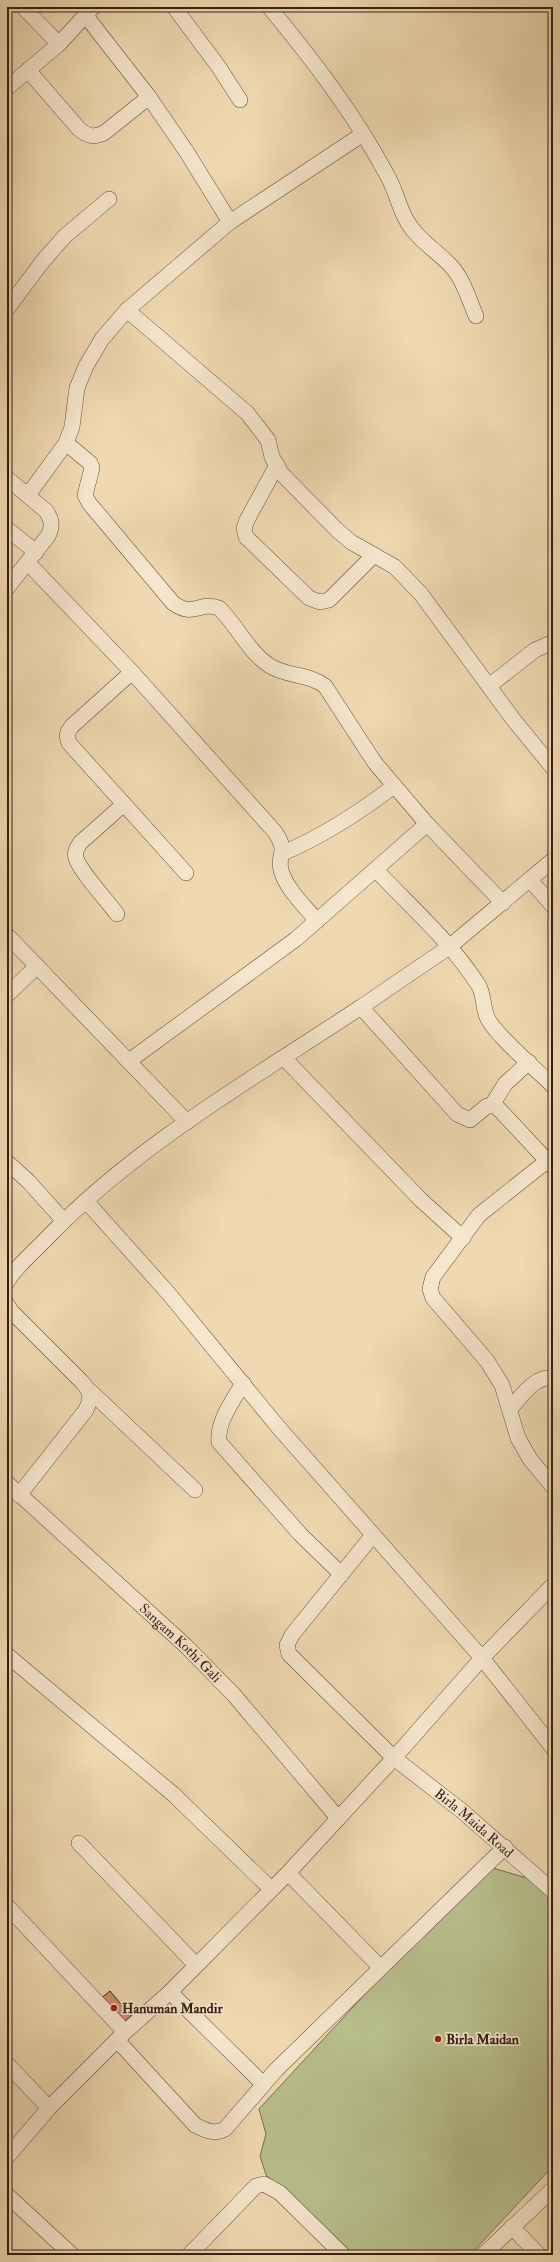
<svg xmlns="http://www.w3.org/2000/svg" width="560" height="2262" font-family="'IM FELL Double Pica',serif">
<rect width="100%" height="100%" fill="#f0d9b2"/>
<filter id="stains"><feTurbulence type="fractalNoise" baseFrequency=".005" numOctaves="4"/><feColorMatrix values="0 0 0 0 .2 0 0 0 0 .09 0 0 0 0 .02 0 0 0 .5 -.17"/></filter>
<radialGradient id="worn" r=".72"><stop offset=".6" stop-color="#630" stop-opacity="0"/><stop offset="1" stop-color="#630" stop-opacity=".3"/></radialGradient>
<polygon fill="#b8bf8d" stroke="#766e50" points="493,1868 530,1879 553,1898 553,2166 470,2255 350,2255 266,2175 260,2156 266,2134 259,2109 388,1969"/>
<polygon fill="#d48c6b" stroke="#341e14" points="110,1991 131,2016 120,2026 98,2001"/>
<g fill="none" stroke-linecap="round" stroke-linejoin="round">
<defs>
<g id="street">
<polyline points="23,7 59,44"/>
<polyline points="174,7 218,66 240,100"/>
<path d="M269 7C313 60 355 115 387 175 396 190 399 209 408 223 419 241 436 250 450 265 463 278 469 300 476 316"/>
<polyline points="86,16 149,97 186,151 230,222"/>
<path d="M28 70 79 129C88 136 93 138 104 133L149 97"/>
<polyline points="7,88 59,44 93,7"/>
<polyline points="7,309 43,261 65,236 109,199"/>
<polyline points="127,310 247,413 268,440 272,457 281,473 337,530 351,542 395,567 421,594 513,719 553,768"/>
<path d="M66 443 90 463 92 468 85 495 89 503 173 603C194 618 198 601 219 608 237 625 248 652 270 666 288 677 307 673 325 686L375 763 427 824 503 903"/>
<polyline points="277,465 247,520 244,528 246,537 309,598 320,602 329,600 374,555"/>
<path d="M7 478 46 511C52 520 53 526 48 536L7 588"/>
<polyline points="28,495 66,443 72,427 77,388 86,366 102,339 127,310 230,222 363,134"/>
<polyline points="7,529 36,552"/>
<path d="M28 563 132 672 275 832C289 853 277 854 281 870 286 889 305 906 317 921"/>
<path d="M132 672 72 726C67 732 66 735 69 743L186 873"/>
<polyline points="489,686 535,650 553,642"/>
<path d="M283 853C323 836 360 812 394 786"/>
<polyline points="553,860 449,947 361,1007 457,1114 470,1120 487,1106 496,1106 553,1167"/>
<path d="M376 870C411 907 452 943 479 986 485 997 482 1010 489 1021 502 1041 535 1068 553 1086"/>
<polyline points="530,880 553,906"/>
<path d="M117 914C108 902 79 870 76 858 74 852 77 848 80 843L124 804"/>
<polyline points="7,935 187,1122"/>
<polyline points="7,995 37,966"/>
<polyline points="284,1058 421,1200 463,1238"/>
<polyline points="129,1061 296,939 427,824"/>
<polyline points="492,1105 505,1084 529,1062"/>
<polyline points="547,1161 479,1215 433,1277 430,1289 433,1298 487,1361 502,1385 518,1438 530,1459 553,1487"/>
<polyline points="7,1162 28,1181 64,1221"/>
<polyline points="86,1201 169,1294 279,1428 482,1658 553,1748"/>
<path d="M7 1282C17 1265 35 1251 48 1237 138 1144 254 1078 361 1007"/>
<path d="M7 1304 11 1311 82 1382C91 1392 92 1397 86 1410L19 1495"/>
<path d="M243 1383C233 1401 217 1421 219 1442L300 1534 341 1574"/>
<polyline points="90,1391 195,1490"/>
<path d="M510 1409C522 1396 534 1376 553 1378"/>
<path id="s1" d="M7 1483 186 1646 234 1695 338 1818"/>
<path id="s2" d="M373 1535 292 1635 287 1645 289 1654 394 1758 462 1811 553 1891"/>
<polyline points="7,1655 173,1794 271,1889"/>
<polyline points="79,1843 196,1965"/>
<polyline points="288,1873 380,1967"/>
<polyline points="7,1906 125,2032"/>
<polyline points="170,1992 263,2084"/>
<path d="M117 2040 195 2125C205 2130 214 2135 225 2129L276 2070 505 1847"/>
<polyline points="7,2064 49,2108"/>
<polyline points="7,2157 49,2108 125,2032 170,1992 288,1873 394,1758 482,1658 553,1585"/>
<polyline points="7,2195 72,2255"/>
<polyline points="512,2227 539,2255"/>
<polyline points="189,2255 256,2186 264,2184 280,2193 343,2255"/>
<polyline points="483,2255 553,2189"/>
</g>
</defs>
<use href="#street" stroke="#634d3c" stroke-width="16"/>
<use href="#street" stroke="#f5e6cd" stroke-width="15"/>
</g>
<g fill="#8f2418" stroke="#f5e6cd" stroke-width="1.5">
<circle cx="114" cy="2008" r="4"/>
<circle cx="438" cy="2039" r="4"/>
</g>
<g text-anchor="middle" stroke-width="3.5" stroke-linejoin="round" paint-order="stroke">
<g font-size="14" fill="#341e14" stroke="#f5e6cd">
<text dy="5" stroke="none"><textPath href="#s1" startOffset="236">Sangam Kothi Gali</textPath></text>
<text dy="5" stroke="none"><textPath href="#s2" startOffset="400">Birla Maida Road</textPath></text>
</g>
<g font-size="14" font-weight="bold" fill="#341e14" stroke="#f5e6cd" text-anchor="start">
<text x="122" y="2013">Hanuman Mandir</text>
<text x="446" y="2044">Birla Maidan</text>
</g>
</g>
<rect width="560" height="2262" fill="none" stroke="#f0d9b2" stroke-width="24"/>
<rect x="8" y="8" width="544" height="2246" fill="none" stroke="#341e14" stroke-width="2"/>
<rect x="12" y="12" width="536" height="2238" fill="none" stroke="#341e14"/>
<rect width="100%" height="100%" filter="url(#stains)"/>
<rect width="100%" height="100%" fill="url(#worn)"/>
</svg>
